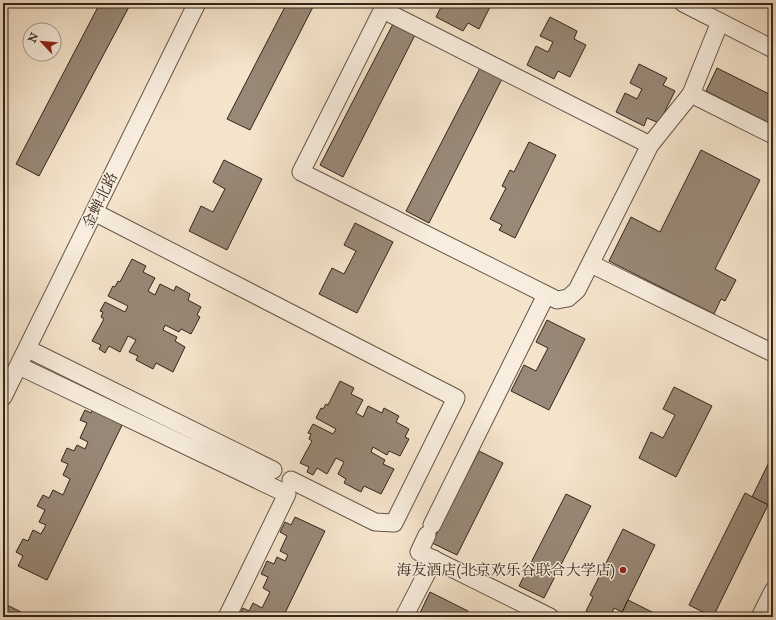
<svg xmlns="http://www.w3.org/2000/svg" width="776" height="620" font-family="'IM FELL Great Primer','Noto Serif SC',serif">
<rect width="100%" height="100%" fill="#f5e4cc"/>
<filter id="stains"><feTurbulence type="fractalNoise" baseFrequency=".005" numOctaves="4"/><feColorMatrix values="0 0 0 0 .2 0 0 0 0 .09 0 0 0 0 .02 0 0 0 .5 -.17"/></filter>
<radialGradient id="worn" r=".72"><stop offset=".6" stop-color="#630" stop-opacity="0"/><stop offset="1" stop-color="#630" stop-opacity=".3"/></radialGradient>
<g fill="#988877" stroke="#33251a">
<polygon points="100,3 131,3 39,176 16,164"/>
<polygon points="287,3 315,3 250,130 227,119"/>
<polygon points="443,3 457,4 492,3 479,29 468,23 463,31 436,17"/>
<polygon points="550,17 577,31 574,39 586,45 570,77 558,71 554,79 527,65 536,46 548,52 553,42 540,36"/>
<polygon points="395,20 417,31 343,177 320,165"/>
<polygon points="639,64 667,78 663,85 675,91 659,123 647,118 644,126 616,112 625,93 637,99 642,89 630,83"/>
<polygon points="481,66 503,77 429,223 406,211"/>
<polygon points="717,68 773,96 773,125 706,91"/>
<polygon points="529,142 556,155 515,238 499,230 502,225 490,219 506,188 502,186 510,170 514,172"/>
<polygon points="701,150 760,180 715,269 736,280 725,301 721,299 714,314 609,261 631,217 660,232"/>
<polygon points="224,160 262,179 227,250 189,231 201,206 213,212 225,189 213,182"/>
<polygon points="355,223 393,242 357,313 319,294 332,268 344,274 356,251 344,245"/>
<polygon points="132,259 146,266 143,272 155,278 148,291 155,295 160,284 174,291 176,286 190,294 188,300 201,307 197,315 200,317 191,334 181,329 179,332 165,325 163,330 177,337 175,341 185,347 173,372 156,363 153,369 136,360 138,356 129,352 136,340 128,336 120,352 109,346 105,353 99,349 101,345 92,341 104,319 101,317 103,312 100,311 105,302 125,312 128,306 108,296 113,286 115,287 118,281 120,282"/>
<polygon points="547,320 585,339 549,410 511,391 524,365 536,371 548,348 536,342"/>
<polygon points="340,381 354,388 351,394 363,400 356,413 363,417 368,406 382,413 384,408 399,416 396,422 409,429 405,437 409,439 400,456 389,451 387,455 373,447 371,452 385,460 383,464 394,469 381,494 364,486 361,492 344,483 346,479 338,474 344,462 336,458 327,474 317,468 313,475 307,472 309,467 300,463 312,441 309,439 311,434 308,433 313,424 333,434 336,429 316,418 321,408 323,409 326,404 328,405"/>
<polygon points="674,387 712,406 676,477 639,458 651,432 663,438 675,415 663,409"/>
<polygon points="95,405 125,419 47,580 18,566 23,556 16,552 23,539 28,541 33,530 41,534 46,525 39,522 45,510 37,506 43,495 49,498 53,490 63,495 70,479 63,475 68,464 61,461 67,448 74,451 77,445 85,449 88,442 80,438 87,423 80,420 85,410 91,413"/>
<polygon points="479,451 503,463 457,555 432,543"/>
<polygon points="773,454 773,507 752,497"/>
<polygon points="745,493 768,505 713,617 689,605"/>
<polygon points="566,494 591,506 544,598 519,586"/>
<polygon points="295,517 325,531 283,617 238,617 243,608 249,611 253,603 262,608 270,592 263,588 268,577 261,574 267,561 274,564 277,557 285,561 288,555 280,551 287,536 280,532 285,522 291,525"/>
<polygon points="623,529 655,545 622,612 614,608 610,617 598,617 586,611 593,597 590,595"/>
<polygon points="430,592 468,611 465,617 423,617 419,615"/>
<polygon points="628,600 662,617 620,617"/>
<polygon points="3,603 29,616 29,617 3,617"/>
</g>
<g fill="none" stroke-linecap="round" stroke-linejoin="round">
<defs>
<g id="minor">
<polyline points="386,3 301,172 557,300 568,298 577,290 650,145 691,94 720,22"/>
<polyline points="683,3 773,49"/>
<polyline points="383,10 650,145"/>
<polyline points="691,94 773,135"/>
<polyline points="94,212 456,398 394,523 375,522 291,480"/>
<polyline points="591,264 773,353"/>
<polyline points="28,349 273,470"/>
<polyline points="19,366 287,494 227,617"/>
<polyline points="3,397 197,3"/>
<polyline points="432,525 546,295"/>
<polyline points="427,535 419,552 550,617"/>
<polyline points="404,617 434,559"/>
<polyline points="760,617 773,591"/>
</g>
</defs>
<use href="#minor" stroke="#645546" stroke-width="19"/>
<use href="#minor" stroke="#f8edde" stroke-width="17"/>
</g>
<circle fill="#8f2418" stroke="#f8edde" stroke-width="1.5" cx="623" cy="570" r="4"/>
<g text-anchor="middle" stroke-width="3" stroke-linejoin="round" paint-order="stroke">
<g font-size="15" fill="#33251a" stroke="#f8edde">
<text transform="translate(100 200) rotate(-64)" y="5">金蝉北路</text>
</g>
<g font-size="15" fill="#33251a" stroke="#f8edde" text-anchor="end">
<text x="615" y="575">海友酒店(北京欢乐谷联合大学店)</text>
</g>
</g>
<rect width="776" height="620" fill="none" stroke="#f5e4cc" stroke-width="16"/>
<rect x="4" y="4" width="768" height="612" fill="none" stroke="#33251a" stroke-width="2"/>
<rect x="8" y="8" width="760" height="604" fill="none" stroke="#33251a"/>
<g transform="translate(42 42) rotate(296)"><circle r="19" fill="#f8edde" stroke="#a99d90"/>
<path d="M0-3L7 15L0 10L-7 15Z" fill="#8f2418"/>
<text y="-6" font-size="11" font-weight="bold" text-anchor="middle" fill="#33251a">N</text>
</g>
<rect width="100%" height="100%" filter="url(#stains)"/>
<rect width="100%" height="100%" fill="url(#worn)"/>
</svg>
